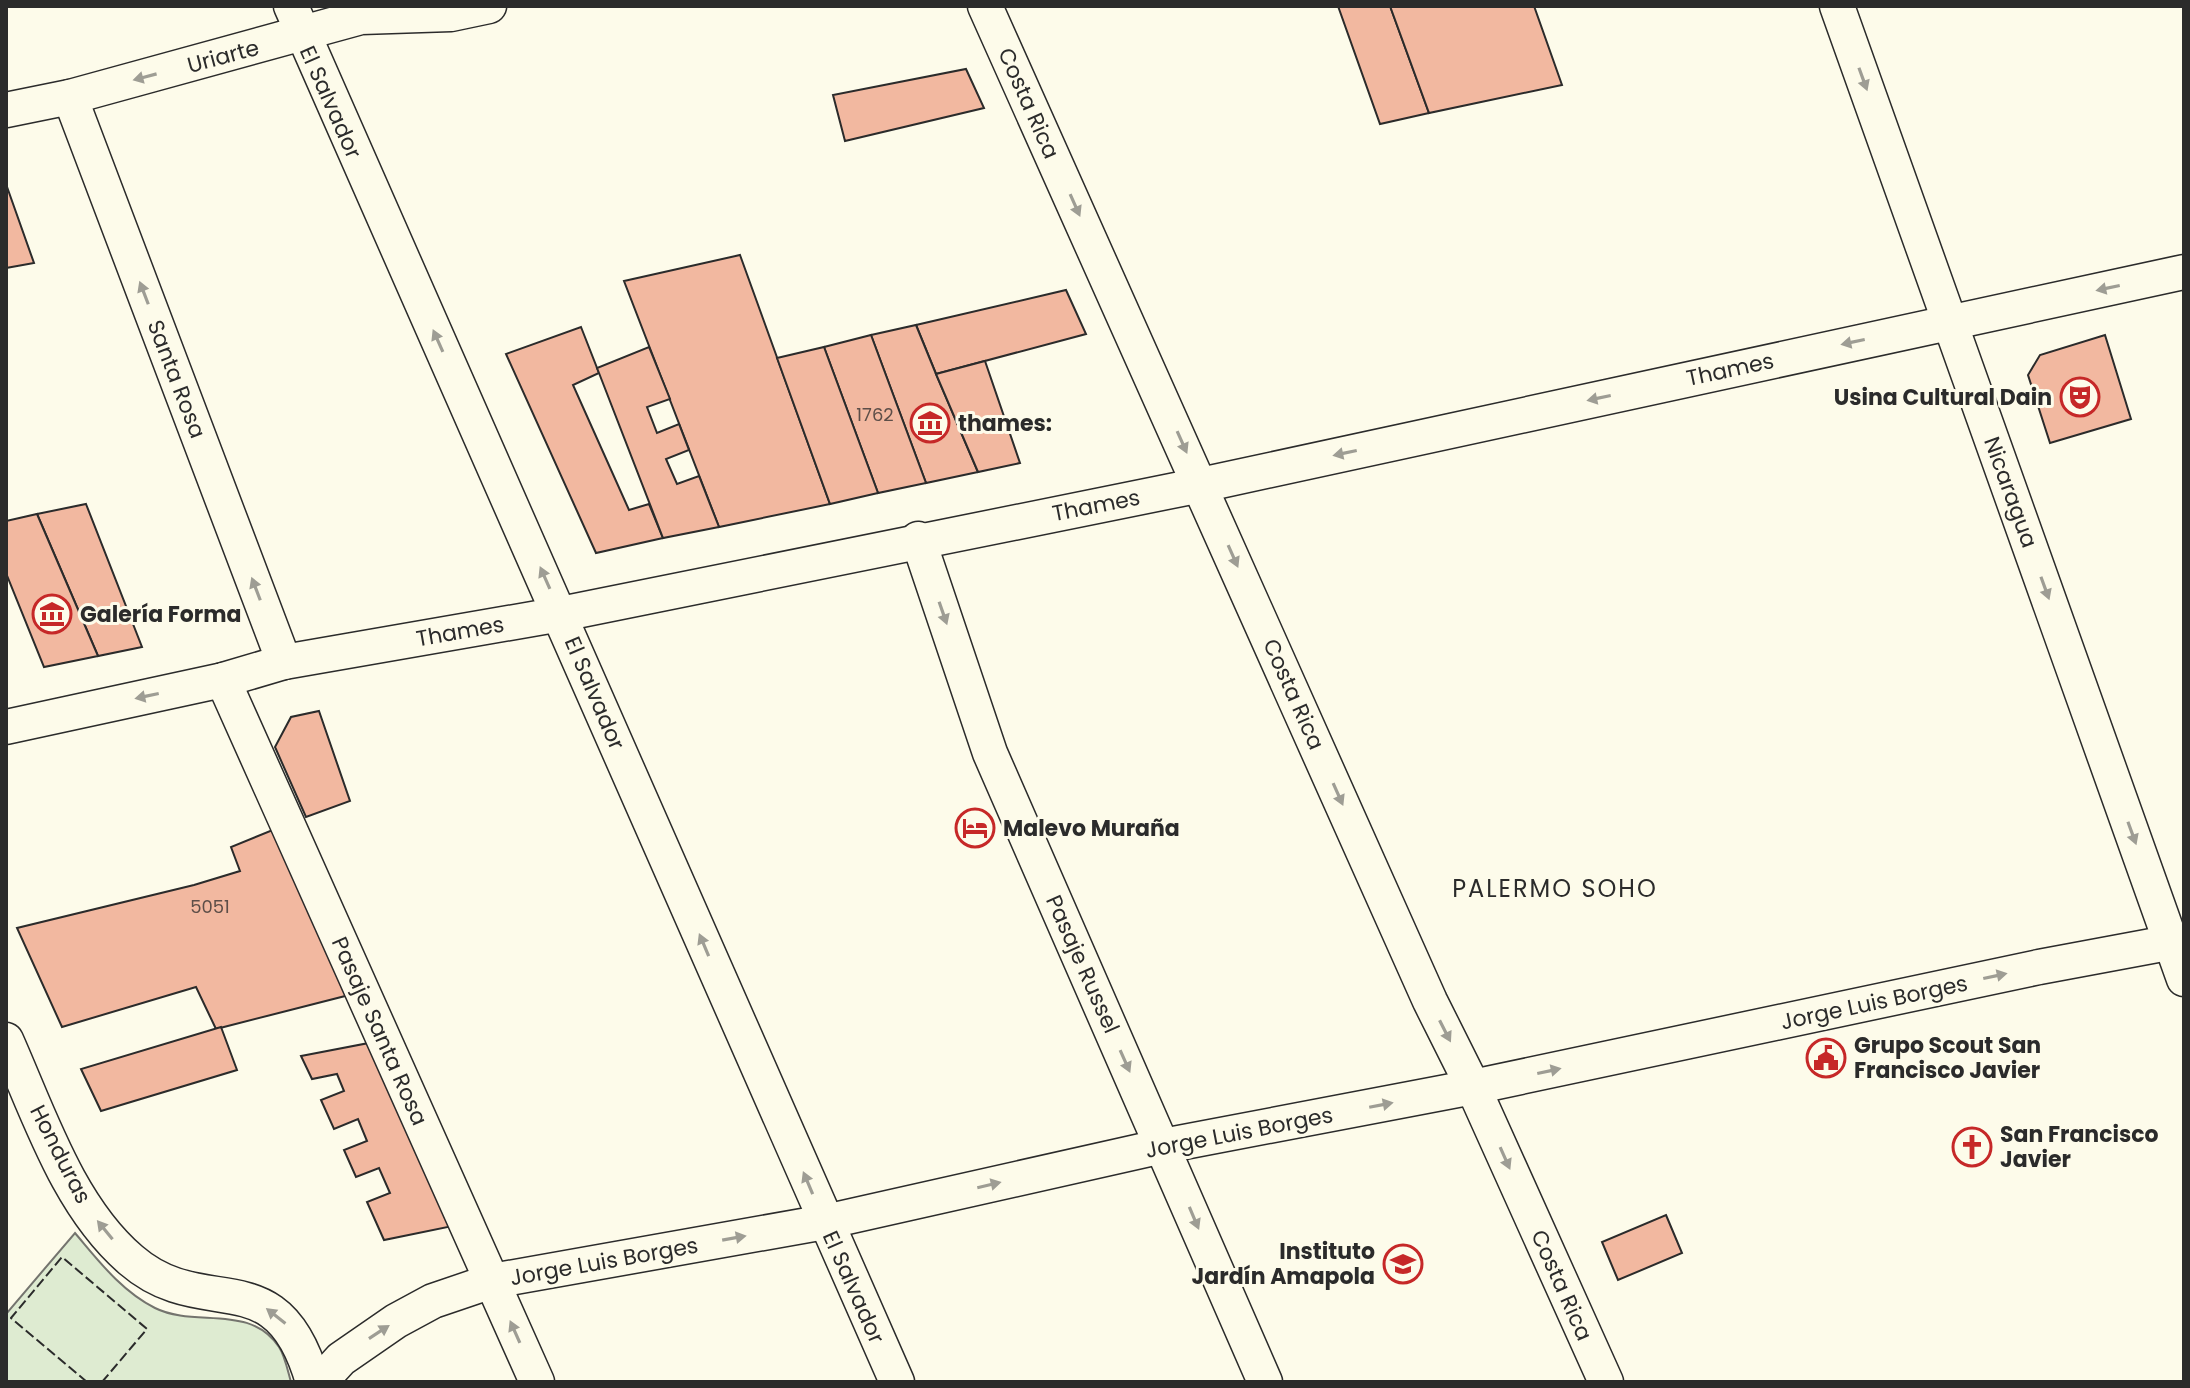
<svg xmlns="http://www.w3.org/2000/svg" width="2190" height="1388" font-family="Poppins,sans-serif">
<rect width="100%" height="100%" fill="#fdfbea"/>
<path fill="#deebd1" stroke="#74746e" stroke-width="2" d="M75 1233C98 1260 121 1291 155 1308 195 1328 250 1303 279 1347 285 1356 288 1372 291 1382H6V1314Z"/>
<g fill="#f2b8a0" stroke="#2b2b2b" stroke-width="2">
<polygon points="1338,6 1390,6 1429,113 1380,124"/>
<polygon points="1390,6 1534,6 1562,85 1429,113"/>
<polygon points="966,69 984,108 845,141 833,95"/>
<polygon points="6,184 34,263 6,268"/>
<polygon points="740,255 830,504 719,527 624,281"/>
<polygon points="1066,290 1086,334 936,374 916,325"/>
<polygon points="916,325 936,374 978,472 926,483 871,335"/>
<polygon points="581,327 599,373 573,385 629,510 649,504 663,538 596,553 506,354"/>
<polygon points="871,335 926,483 878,493 824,347"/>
<polygon points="2105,335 2131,419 2050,443 2028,375 2040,355"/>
<polygon points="649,347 670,399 647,407 657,433 679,424 689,450 666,459 677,484 699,476 719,527 663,538 599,373 597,368"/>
<polygon points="824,347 878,493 830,504 777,358"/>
<polygon points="985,361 1020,463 978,472 936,374"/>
<polygon points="86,504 142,647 98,656 37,514"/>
<polygon points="37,514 98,656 44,667 6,573 6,521"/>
<polygon points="319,711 350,801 306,817 275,747 291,717"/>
<polygon points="280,827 353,994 216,1029 196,987 62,1027 17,928 194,885 240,871 231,847"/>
<polygon points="221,1027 237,1070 101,1111 81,1069"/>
<polygon points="369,1043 449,1224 448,1227 384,1240 367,1202 390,1193 379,1168 356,1177 344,1150 367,1141 358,1119 334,1129 321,1100 344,1091 337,1074 312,1079 301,1056"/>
<polygon points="1666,1215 1682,1253 1618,1280 1602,1242"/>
</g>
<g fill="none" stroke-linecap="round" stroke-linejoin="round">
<defs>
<g id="street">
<polyline points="291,6 897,1382"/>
<polyline points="985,6 1430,1001 1473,1087 1606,1382"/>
<polyline points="1837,6 2184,979"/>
<polyline points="70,97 284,662"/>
<polyline points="6,110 70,97 361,17 451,14 489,6"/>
<polyline points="918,539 990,753 1265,1382"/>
<polyline points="223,680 537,1382"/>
<polyline points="6,727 223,680 284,662 561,614 1201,485 2184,272"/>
<path d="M6 1040C39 1114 68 1206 131 1260 205 1324 277 1255 313 1382"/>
<polyline points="320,1382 341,1359 396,1321 433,1301 492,1281 825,1222 1163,1146 1473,1087 2039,967 2184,940"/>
</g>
</defs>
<use href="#street" stroke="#2b2b2b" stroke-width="37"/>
<use href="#street" stroke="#fdfbea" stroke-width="34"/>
<polyline stroke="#2b2b2b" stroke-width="2" stroke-dasharray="10 4" stroke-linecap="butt" points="87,1382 11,1318 62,1257 147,1329 102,1382"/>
</g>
<defs><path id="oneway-solid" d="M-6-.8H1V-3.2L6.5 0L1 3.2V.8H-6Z" transform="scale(2)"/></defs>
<g fill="#9e9d94">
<use href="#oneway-solid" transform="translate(145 77) rotate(165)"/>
<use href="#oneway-solid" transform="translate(1863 79) rotate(70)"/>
<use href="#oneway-solid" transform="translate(1075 205) rotate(66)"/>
<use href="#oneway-solid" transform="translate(2108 288) rotate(168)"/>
<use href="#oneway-solid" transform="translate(144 293) rotate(-111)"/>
<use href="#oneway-solid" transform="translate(438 341) rotate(-114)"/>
<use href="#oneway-solid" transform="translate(1853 342) rotate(168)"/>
<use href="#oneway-solid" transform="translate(1599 398) rotate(168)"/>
<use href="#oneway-solid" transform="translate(1182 442) rotate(66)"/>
<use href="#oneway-solid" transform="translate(1345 453) rotate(168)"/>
<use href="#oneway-solid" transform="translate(1233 556) rotate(66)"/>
<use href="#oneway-solid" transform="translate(545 578) rotate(-114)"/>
<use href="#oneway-solid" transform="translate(2045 588) rotate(70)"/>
<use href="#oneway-solid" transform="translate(256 589) rotate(-111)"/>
<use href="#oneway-solid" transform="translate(943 613) rotate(71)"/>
<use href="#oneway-solid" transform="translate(147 696) rotate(168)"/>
<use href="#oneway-solid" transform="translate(1338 794) rotate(66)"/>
<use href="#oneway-solid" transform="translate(2132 833) rotate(70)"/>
<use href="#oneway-solid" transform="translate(704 945) rotate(-113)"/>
<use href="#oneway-solid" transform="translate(1995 976) rotate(-12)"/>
<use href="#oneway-solid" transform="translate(1445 1031) rotate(63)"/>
<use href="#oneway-solid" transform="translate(1125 1061) rotate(66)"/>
<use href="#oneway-solid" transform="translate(1549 1071) rotate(-12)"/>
<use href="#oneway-solid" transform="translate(1381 1105) rotate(-11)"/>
<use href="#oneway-solid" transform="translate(1505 1158) rotate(66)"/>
<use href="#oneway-solid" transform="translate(808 1183) rotate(-113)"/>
<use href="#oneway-solid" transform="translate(989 1185) rotate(-13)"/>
<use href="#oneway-solid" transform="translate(1194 1218) rotate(67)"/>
<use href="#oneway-solid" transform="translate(105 1230) rotate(-129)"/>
<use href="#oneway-solid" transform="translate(734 1238) rotate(-10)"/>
<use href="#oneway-solid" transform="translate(276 1316) rotate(-142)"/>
<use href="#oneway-solid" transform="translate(379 1332) rotate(-33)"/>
<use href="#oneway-solid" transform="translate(515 1332) rotate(-114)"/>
</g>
<defs>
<symbol id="theatre-ring" viewBox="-11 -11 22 22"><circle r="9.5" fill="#fdfbea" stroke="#c62828" stroke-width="1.5"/><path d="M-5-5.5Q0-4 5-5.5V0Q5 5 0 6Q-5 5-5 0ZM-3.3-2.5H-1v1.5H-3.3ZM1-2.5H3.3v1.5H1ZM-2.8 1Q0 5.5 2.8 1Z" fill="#c62828"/></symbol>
<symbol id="museum-ring" viewBox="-11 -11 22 22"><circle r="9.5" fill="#fdfbea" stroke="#c62828" stroke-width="1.5"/><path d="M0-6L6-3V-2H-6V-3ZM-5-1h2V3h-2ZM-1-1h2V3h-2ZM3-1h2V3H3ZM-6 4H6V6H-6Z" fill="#c62828"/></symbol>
<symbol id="hotel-ring" viewBox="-11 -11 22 22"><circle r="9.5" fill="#fdfbea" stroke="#c62828" stroke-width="1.5"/><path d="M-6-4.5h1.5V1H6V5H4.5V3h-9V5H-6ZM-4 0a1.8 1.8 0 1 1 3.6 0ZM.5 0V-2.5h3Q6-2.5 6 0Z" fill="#c62828"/></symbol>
<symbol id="civic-ring" viewBox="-11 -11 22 22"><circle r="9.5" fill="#fdfbea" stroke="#c62828" stroke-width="1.5"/><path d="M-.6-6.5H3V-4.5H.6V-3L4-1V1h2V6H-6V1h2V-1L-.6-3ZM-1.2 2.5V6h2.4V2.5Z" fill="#c62828"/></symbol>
<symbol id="church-ring" viewBox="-11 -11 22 22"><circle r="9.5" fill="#fdfbea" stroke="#c62828" stroke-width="1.5"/><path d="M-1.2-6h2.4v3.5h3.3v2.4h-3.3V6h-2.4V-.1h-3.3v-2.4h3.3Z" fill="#c62828"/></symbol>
<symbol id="school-ring" viewBox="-11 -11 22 22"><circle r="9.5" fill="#fdfbea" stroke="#c62828" stroke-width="1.5"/><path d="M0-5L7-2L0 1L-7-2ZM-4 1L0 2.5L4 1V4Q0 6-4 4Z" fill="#c62828"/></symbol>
</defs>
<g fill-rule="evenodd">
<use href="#theatre-ring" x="2058" y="375" width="44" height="44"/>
<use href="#museum-ring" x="908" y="401" width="44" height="44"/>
<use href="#museum-ring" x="30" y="592" width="44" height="44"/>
<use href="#hotel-ring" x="953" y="806" width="44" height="44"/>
<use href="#civic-ring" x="1804" y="1036" width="44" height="44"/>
<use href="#church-ring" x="1950" y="1125" width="44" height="44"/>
<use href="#school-ring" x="1381" y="1242" width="44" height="44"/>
</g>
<g text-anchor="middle" stroke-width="6" stroke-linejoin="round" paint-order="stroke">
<g font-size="18" fill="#5d4e48">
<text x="875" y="421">1762</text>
<text x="210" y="913">5051</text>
</g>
<g font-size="22" fill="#2b2b2b" stroke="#fdfbea">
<text transform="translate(223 56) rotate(-15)" y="8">Uriarte</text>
<text transform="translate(331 102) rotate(66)" y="8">El Salvador</text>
<text transform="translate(1029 103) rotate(66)" y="8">Costa Rica</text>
<text transform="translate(1730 369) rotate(-12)" y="8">Thames</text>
<text transform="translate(177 379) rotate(69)" y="8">Santa Rosa</text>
<text transform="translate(2011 492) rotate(70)" y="8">Nicaragua</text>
<text transform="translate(1096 505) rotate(-11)" y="8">Thames</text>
<text transform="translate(460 631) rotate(-10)" y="8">Thames</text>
<text transform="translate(595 693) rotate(67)" y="8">El Salvador</text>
<text transform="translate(1294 694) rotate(66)" y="8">Costa Rica</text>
<text transform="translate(1083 964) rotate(66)" y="8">Pasaje Russel</text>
<text transform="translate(1874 1002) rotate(-12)" y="8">Jorge Luis Borges</text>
<text transform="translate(380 1031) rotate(66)" y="8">Pasaje Santa Rosa</text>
<text transform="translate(1239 1132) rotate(-11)" y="8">Jorge Luis Borges</text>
<text transform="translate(61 1154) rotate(63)" y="8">Honduras</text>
<text transform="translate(604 1261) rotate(-10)" y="8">Jorge Luis Borges</text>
<text transform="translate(1562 1285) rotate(66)" y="8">Costa Rica</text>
<text transform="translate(854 1287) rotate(66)" y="8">El Salvador</text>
</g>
<g font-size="22" font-weight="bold" fill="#2b2b2b" stroke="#fdfbea" text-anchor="start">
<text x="2052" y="405" text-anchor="end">Usina Cultural Dain</text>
<text x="958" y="431">thames:</text>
<text x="80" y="622">Galería Forma</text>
<text x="1003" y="836">Malevo Muraña</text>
<text x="1854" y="1053">Grupo Scout San<tspan x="1854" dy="25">Francisco Javier</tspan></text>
<text x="2000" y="1142">San Francisco<tspan x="2000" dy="25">Javier</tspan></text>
<text x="1375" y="1259" text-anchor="end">Instituto<tspan x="1375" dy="25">Jardín Amapola</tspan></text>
</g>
<g font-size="24" letter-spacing="2" fill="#2b2b2b" stroke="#fdfbea">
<text x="1555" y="897">PALERMO SOHO</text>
</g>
</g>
<rect width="2190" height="1388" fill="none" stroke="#2b2b2b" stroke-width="16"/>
</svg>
